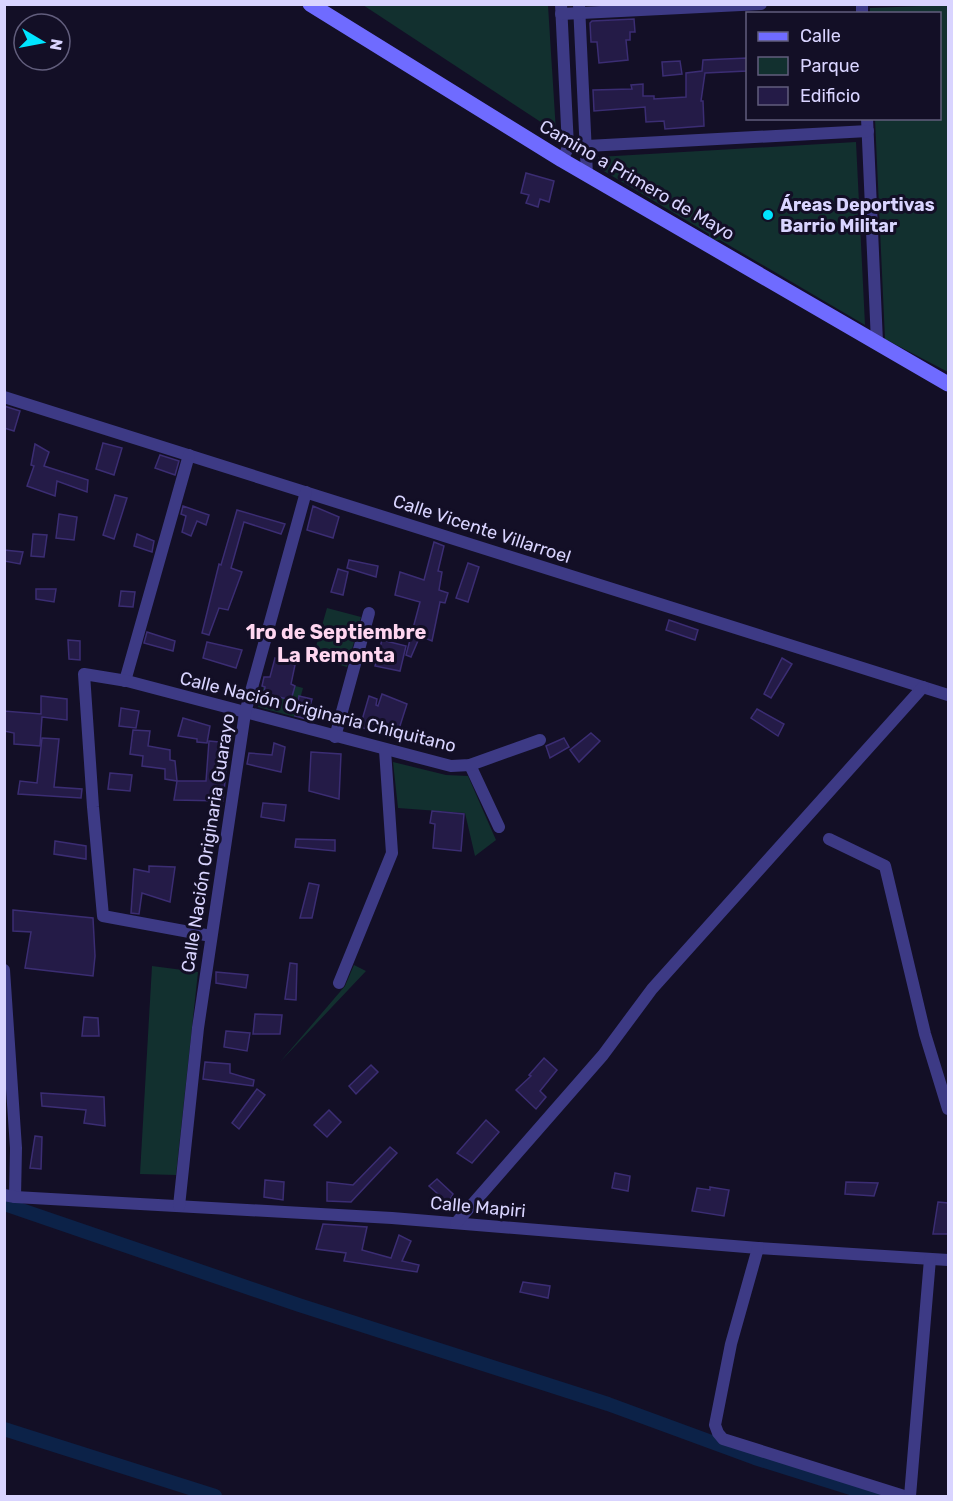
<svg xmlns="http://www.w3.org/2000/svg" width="953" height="1501" font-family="Rubik,sans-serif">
<rect width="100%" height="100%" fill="#130f26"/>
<g fill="#12302f">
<polygon points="363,5 548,5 556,132"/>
<polygon points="948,5 948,372 885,339 875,119 940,118 940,14 870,13 870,8"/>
<polygon points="856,142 865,325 720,240 709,241 709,234 597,167 598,157"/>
<polygon points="327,608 361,617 347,667 313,657"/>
<polygon points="266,678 303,688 295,717 258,707"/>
<polygon points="393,762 446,775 468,776 496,840 475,856 465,813 398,808"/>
<polygon points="354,965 366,971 280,1062 345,986"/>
<polygon points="152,966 198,972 176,1175 140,1174"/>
</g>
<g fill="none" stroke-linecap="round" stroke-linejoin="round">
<g stroke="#0c2248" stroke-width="14">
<polyline points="4,1204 299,1305 608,1404 755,1458 876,1496"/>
<polyline points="4,1429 215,1496"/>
</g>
</g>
<g fill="#241b47" stroke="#3b2d73" stroke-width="1.5">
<polygon points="634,19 635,32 630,32 630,40 626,40 628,60 599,63 597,42 591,42 590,23 592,21"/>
<polygon points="747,58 747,71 705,73 701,101 703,101 704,126 665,129 664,121 646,122 645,107 594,111 593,90 632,89 631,85 643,84 643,96 654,96 654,99 686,97 686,73 702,71 703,60"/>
<polygon points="680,61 682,74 663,76 662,62"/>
<polygon points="526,173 554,181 549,202 540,199 538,207 526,203 529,195 521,193"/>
<polygon points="4,406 20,411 14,431 4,428"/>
<polygon points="103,443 122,448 114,475 96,469"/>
<polygon points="35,444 49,452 44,466 88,480 87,492 57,481 55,496 27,486 34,466 31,465"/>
<polygon points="160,455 179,461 175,475 155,468"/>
<polygon points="115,495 127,498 114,539 103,535"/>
<polygon points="183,506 209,515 206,525 197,521 191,536 182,532 186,516 181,514"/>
<polygon points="313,506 339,517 333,538 307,530"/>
<polygon points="237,510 285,524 281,534 244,522 231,568 242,572 228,610 219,608 209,635 202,633 219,564 221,565"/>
<polygon points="59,514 77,517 74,540 56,538"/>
<polygon points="33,534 47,535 44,557 31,556"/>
<polygon points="137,534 154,541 152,552 134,546"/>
<polygon points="434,542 444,546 438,571 442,572 439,590 448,593 445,603 440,602 432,641 420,636 411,657 406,655 420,602 395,595 400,572 424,580"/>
<polygon points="4,550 23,552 20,564 4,561"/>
<polygon points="349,560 378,566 376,577 347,568"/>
<polygon points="468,563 479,567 468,602 456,598"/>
<polygon points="338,569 348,572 343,595 331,592"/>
<polygon points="36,589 56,589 54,602 36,599"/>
<polygon points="121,591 135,592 133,607 119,606"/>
<polygon points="669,620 698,630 695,640 666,630"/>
<polygon points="147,632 175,641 173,651 144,643"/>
<polygon points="68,640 80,641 80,660 69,659"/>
<polygon points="382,640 406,646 400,671 375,666"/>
<polygon points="207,642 242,650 236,668 203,658"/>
<polygon points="275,658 295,665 291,684 295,686 291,700 275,696 274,702 263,698 265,687 262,686 264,677 270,677"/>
<polygon points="782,658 792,664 771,698 764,694"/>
<polygon points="382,694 407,704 398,732 371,723 370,730 360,727 369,696 377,699 376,705 378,706"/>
<polygon points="41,696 67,699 67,720 42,717 40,746 14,744 14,733 4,731 4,711 41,714"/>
<polygon points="299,696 312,699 306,719 295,716"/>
<polygon points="121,708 139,711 136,728 119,726"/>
<polygon points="757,709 784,724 778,736 751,718"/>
<polygon points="183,718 210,726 207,743 197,742 197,739 178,736"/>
<polygon points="133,730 150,731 148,746 170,750 170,760 175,761 177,781 165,779 165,769 142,766 143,756 130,754"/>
<polygon points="591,733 600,741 579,762 570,750"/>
<polygon points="42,738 59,739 54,787 82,789 81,798 18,794 20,781 37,783"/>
<polygon points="564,738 569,747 550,758 546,746"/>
<polygon points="209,741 229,743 223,801 174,800 177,781 206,781"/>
<polygon points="274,743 285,747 281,772 247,764 249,753 272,755"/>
<polygon points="311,752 341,754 339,799 309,791"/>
<polygon points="110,773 132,775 130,791 108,789"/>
<polygon points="263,803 286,805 284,821 261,817"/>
<polygon points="432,811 464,814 461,851 433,848 435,824 430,823"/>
<polygon points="296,839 335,840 335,851 295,847"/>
<polygon points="55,841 86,846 86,859 54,854"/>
<polygon points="149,866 175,867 170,902 142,893 139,914 131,913 134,869 149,872"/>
<polygon points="309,883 319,885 312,918 300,918"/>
<polygon points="13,910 93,918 95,956 93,976 25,968 31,932 13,931"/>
<polygon points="290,963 297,964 296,1000 285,999"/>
<polygon points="216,972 248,975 246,988 216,983"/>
<polygon points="255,1014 282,1015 280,1034 253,1034"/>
<polygon points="84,1017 98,1018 99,1036 82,1036"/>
<polygon points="226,1031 250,1033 247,1051 224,1047"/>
<polygon points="544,1058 557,1070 540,1091 546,1097 536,1109 516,1090 531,1076 529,1075"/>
<polygon points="205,1062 230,1064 230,1073 254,1080 253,1086 203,1079"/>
<polygon points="371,1065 378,1072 356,1094 349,1086"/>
<polygon points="257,1089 265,1095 239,1129 232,1123"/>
<polygon points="41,1093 104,1097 105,1126 84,1123 86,1110 42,1106"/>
<polygon points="329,1110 341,1122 327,1137 314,1125"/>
<polygon points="486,1120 499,1132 472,1163 457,1153"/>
<polygon points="35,1136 42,1137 41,1169 30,1168"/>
<polygon points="390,1147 397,1153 351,1202 327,1201 327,1182 353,1185"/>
<polygon points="615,1173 630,1176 628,1191 612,1188"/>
<polygon points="437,1179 453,1194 448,1203 429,1186"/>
<polygon points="265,1180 284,1182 283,1200 264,1197"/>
<polygon points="846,1182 878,1183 874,1196 845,1194"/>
<polygon points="710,1187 729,1190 724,1216 692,1211 697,1188 710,1190"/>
<polygon points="938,1202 948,1203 948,1234 933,1234"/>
<polygon points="323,1224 367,1227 362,1250 391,1258 399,1235 411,1241 402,1261 419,1265 417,1272 344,1261 346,1253 316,1249"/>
<polygon points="523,1282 550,1286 548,1298 520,1292"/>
</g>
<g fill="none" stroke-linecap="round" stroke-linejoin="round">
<g stroke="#3d3a85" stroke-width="12">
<polyline points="561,4 568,147 566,152"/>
<polyline points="862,4 862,14"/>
<polyline points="579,5 587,175"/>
<polyline points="561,14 761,4"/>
<polyline points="867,118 877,342"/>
<polyline points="568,147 868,131"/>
<polyline points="4,397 948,695"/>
<polyline points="125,681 189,455"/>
<polyline points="335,737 369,613"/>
<polyline points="470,765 499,827"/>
<polyline points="829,839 885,866 925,1034 948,1109"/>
<polyline points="211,936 103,916 93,807 84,674 127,681 451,766 470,765 540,740"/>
<polyline points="4,970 16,1148 15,1197"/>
<polyline points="339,983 392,853 385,750"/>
<polyline points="4,1195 15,1197 392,1218 758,1248 948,1260"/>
<polyline points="179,1206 198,1028 245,713 306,492"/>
<polyline points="456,1223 603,1055 652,989 923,687"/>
<polyline points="758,1248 731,1344 715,1425 718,1433 723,1439 904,1496"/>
<polyline points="910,1496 930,1259"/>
</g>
<polyline stroke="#6f6bff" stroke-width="15" points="310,4 562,160 948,384"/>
</g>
<circle fill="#00e5ff" stroke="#130f26" stroke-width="2" cx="768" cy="215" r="6"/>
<g text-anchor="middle" stroke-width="6" stroke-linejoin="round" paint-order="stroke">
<g font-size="18" fill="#d9d4ff" stroke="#130f26">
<text transform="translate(637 180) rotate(30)" y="6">Camino a Primero de Mayo</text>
<text transform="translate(482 529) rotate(18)" y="6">Calle Vicente Villarroel</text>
<text transform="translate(318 712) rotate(14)" y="6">Calle Nación Originaria Chiquitano</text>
<text transform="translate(208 843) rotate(-81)" y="6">Calle Nación Originaria Guarayo</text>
<text transform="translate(478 1207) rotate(5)" y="6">Calle Mapiri</text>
</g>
<g font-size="18" font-weight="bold" fill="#d9d4ff" stroke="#130f26" text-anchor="start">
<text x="780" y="211">Áreas Deportivas<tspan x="780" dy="21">Barrio Militar</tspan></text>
</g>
<g font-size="20" font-weight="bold" fill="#ffd6f0" stroke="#130f26">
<text x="336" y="639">1ro de Septiembre<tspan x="336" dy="23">La Remonta</tspan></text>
</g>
</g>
<rect width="953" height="1501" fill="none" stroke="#d9d4ff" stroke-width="12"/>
<rect x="746" y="12" width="195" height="108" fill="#130f26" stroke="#625e7d" stroke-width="1.5"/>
<rect x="758" y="32" width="30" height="9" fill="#6f6bff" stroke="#625e7d" stroke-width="1.5"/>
<text x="800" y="42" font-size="18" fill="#d9d4ff">Calle</text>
<rect x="758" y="57" width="30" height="18" fill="#12302f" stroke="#625e7d" stroke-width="1.5"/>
<text x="800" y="72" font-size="18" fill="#d9d4ff">Parque</text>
<rect x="758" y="87" width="30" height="18" fill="#241b47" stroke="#625e7d" stroke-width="1.5"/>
<text x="800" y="102" font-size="18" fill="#d9d4ff">Edificio</text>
<g transform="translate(42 42) rotate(100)"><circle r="28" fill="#130f26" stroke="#625e7d" stroke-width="1.5"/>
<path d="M0-4.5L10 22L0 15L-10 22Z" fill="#00e5ff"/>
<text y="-9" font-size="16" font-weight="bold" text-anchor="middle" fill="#d9d4ff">N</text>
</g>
</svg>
